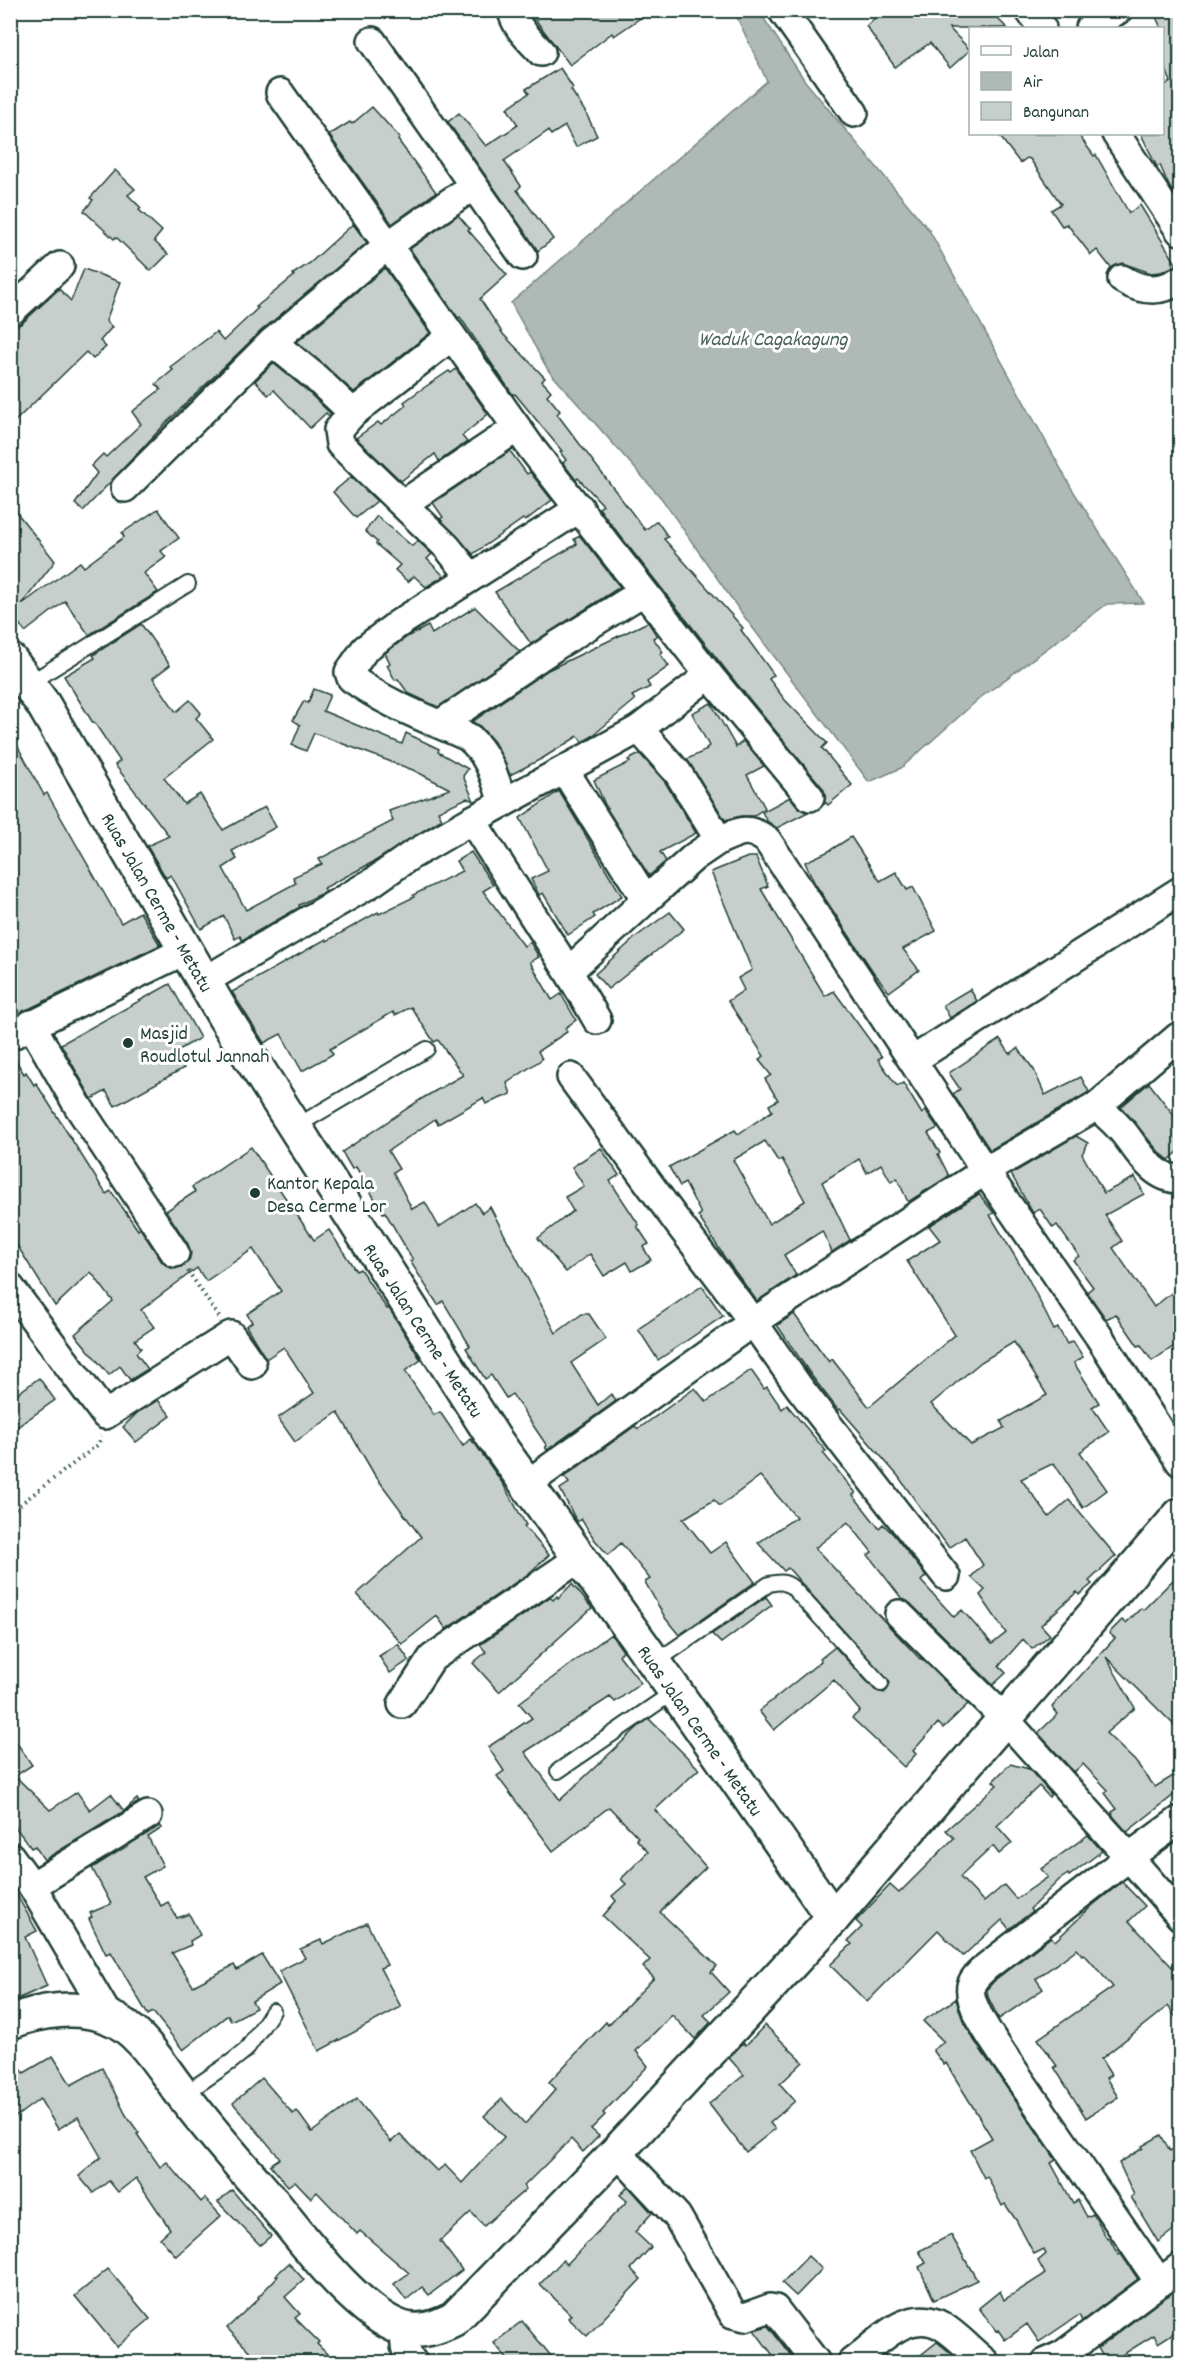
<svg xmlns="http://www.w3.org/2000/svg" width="1191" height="2373" font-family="Dekko,sans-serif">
<rect width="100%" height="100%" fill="#fff"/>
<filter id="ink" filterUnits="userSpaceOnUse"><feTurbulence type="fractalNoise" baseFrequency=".0167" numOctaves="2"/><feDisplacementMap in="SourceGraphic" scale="12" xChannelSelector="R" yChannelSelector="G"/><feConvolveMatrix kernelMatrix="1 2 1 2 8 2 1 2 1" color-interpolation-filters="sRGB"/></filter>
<g filter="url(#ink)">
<polygon fill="#afbab7" stroke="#758883" stroke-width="1.5" points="734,11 759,11 805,81 929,230 1072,489 1144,603 1107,604 980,698 901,768 869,782 740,611 662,499 548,370 511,303 767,81"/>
<g fill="#c7cfcc" stroke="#1f3d34" stroke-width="1.5" fill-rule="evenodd">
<polygon points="528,10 652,10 614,36 612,33 570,65"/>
<polygon points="884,10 989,10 1007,28 949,28 970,50 950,68 930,43 895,67 866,26"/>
<polygon points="1153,10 1177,10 1180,18 1180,203 1169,186 1160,165 1157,167 1141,134 1162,134 1162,86 1171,82 1162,59 1162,28 1161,28"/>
<polygon points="560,68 573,88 571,90 586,113 597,136 576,147 565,126 551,135 548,131 504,161 521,186 517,190 553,239 538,251 448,122 459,113 486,146 518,125 507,108 529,93 526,89"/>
<polygon points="372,107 400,138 398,140 436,192 392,224 329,135 350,122 352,124"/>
<polygon points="998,134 1078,134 1094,156 1096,155 1129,213 1140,205 1177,265 1161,272 1151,273 1122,263 1111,268 1097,250 1091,255 1067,224 1062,226 1051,210 1061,204 1030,159 1027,158 1020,163"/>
<polygon points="115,170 135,189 128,195 141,208 139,210 162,231 154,241 168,254 151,271 116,237 114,239 84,211 93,200 90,198"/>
<polygon points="458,215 470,229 468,230 507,275 480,299 503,334 545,378 542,381 551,391 547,395 560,411 557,414 645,530 657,521 668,537 664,539 743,628 741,630 774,675 769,679 785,700 827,743 822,748 852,785 828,805 826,803 824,804 826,795 822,787 737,684 607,519 599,508 603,505 578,478 576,480 563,463 566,460 560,452 562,451 515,394 513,395 460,317 458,318 410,249"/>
<polygon points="353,224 367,243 261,331 166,423 83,511 75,504 97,473 91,466 103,454 106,457 141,424 132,412 161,389 156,384 173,370 170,367 216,332 223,341 258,308 256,307 294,276 293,274 310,263"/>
<polygon points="385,268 430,333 354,392 297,342"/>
<polygon points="84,269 120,282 106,321 112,327 100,341 106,347 93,359 86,352 10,426 10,327 21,324 59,289 71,301"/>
<polygon points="273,363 305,389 331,414 329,416 326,413 310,428 274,390 268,395 255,381"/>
<polygon points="456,369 488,414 462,436 467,442 439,461 435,454 401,481 356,438 378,422 381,425 406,405 404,402 419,391 449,371 451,373"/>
<polygon points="510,451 527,474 530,472 552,500 525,521 523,519 473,554 440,519 443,517 433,503"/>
<polygon points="351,477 377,501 356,518 333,492"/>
<polygon points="10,504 55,561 22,604 80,562 84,567 124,537 122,533 158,509 179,538 161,551 166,557 144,573 158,592 89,635 65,601 25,632 13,615 10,618"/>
<polygon points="377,516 412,546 418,541 432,554 427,559 444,576 426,587 414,576 408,582 395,570 400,565 376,544 377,542 365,531"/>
<polygon points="580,536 620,587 531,644 495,592 577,544 574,539"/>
<polygon points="475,607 520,652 438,707 408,693 398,679 395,680 387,665 390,663 385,653 407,637 428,626 432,634"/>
<polygon points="648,622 657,636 653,638 663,652 660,654 669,666 647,682 650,687 632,696 635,700 591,737 582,742 578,736 543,758 510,775 494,742 479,725 472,722 548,670"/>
<polygon points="141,624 170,665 153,678 176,712 190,700 201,713 196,718 213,739 164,778 184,804 200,794 223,830 265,807 276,827 232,851 237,859 223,868 246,910 296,883 293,877 322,864 319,859 393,821 389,811 450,789 413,770 314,733 306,751 292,745 300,725 293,720 304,701 308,703 314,689 330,695 323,711 402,744 406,733 439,749 438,752 468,769 463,776 474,801 467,798 438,811 442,819 377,860 324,888 326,891 299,905 300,907 242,940 240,936 235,939 224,916 201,929 171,875 166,878 147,846 169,836 115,765 120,761 94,722 93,723 64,676 95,658 93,655"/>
<polygon points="711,703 736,747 743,741 764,766 747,775 765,808 753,816 741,816 725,820 687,759 707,750 706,748 709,746 692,713"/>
<polygon points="10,732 44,795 47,793 121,923 140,912 160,945 10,1018"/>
<polygon points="640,754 665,782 696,833 660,852 666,861 649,876 607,809 594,780 630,762 628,760"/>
<polygon points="559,791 622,896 593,914 595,917 568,935 543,893 539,895 531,879 548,871 520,818"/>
<polygon points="790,797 798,807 808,812 777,828 767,821 762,812"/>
<polygon points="851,837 880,881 896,872 907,890 913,887 936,931 903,949 919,970 889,992 872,970 814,882 805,862 829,851"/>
<polygon points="471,852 493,885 483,891 524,946 530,942 539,957 530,962 552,1000 561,994 576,1020 565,1028 567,1032 538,1051 542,1059 507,1083 511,1094 486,1104 483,1098 438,1124 435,1119 388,1151 399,1169 393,1172 412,1209 425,1202 439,1227 475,1203 482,1213 490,1207 556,1333 582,1314 589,1314 606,1339 571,1363 598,1405 611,1394 616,1401 547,1450 545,1447 547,1446 512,1394 506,1398 491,1375 485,1379 466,1348 470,1346 443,1301 438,1305 410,1261 413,1260 385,1212 383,1213 356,1167 352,1169 342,1152 423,1098 463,1075 438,1040 434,1042 411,1007 395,1015 393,1012 330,1049 333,1054 302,1071 281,1034 264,1043 232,992 326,939 327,941 378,912 379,914 414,897 413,895 462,871 456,861"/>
<path d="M748 857H756L768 886 761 889 825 996 834 991 882 1057 878 1059 897 1086 903 1083 922 1114 926 1111 938 1128 928 1133 940 1153 938 1154 949 1176 908 1202 897 1178 891 1182 881 1164 867 1173 859 1159 822 1182 850 1240 832 1252 822 1231 784 1255 796 1275 757 1301 725 1258 698 1216 701 1214 685 1183 680 1186 669 1167 735 1130 738 1134 772 1111 769 1105 778 1100 765 1079 771 1075 759 1060 764 1056 728 1001 744 990 738 978 752 970 711 872ZM765 1141 778 1161 782 1159 805 1201 769 1224 733 1160Z"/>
<polygon points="670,912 684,929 608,989 595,974 637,936"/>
<polygon points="170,984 200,1038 175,1052 184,1068 115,1106 106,1091 92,1099 61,1044"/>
<polygon points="970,989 977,1001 950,1018 943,1005"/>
<polygon points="1000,1039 1010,1054 1018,1048 1034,1070 1045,1095 1081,1077 1089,1092 990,1150 953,1094 960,1089 949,1073"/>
<polygon points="10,1051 24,1074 26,1072 34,1085 36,1083 106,1194 111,1191 138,1230 140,1228 162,1262 169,1267 175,1269 183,1266 189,1261 191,1253 188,1244 166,1211 195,1192 192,1187 251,1147 314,1240 329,1230 356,1271 360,1269 387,1309 389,1308 421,1360 405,1371 434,1415 440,1412 463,1446 470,1439 476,1445 503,1484 526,1525 524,1526 549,1555 528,1574 446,1629 437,1616 402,1644 357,1594 421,1537 374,1474 338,1412 295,1442 278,1418 314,1393 284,1347 266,1359 246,1326 252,1322 247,1314 281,1291 253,1249 206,1281 197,1268 141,1310 154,1327 135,1340 141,1348 136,1353 148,1369 130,1380 120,1366 109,1375 75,1334 113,1301 91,1272 55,1306 10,1234"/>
<polygon points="1149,1083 1180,1123 1180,1150 1169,1160 1159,1152 1121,1107"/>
<polygon points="1076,1136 1088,1143 1082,1154 1104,1193 1135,1177 1144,1194 1105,1215 1122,1241 1113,1248 1154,1307 1180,1286 1180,1342 1152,1361 1141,1345 1138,1346 1116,1314 1106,1319 1087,1292 1093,1287 1073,1260 1079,1256 1057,1225 1053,1228 1040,1209 1033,1213 1011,1174"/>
<polygon points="601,1148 619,1175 610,1181 639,1225 637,1226 649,1244 643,1247 651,1260 632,1271 627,1262 604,1276 590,1254 566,1272 538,1238 573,1211 565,1197 584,1186 572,1167"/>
<path d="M979 1194 994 1213 990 1215 1028 1278 1054 1330 1058 1328 1067 1344 1073 1341 1083 1357 1074 1363 1099 1403 1092 1407 1109 1432 1080 1452 1107 1490 1083 1508 1054 1463 1021 1479 1049 1517 1069 1500 1116 1556 1089 1581 1092 1584 1079 1595 1077 1592 1041 1625 1050 1635 1032 1649 1023 1639 999 1666 1006 1673 993 1685 910 1603 902 1599 868 1555 872 1552 848 1522 815 1548 920 1659 921 1658 968 1704 943 1728 938 1723 913 1751 916 1754 904 1767 852 1718 860 1711 834 1680 774 1730 759 1711 821 1661 820 1659 835 1647 875 1690 884 1693 887 1690 890 1683 788 1568 784 1571 758 1543 796 1517 760 1476 720 1506 714 1500 683 1519 710 1553 726 1542 755 1582 679 1635 666 1619 645 1582 650 1579 621 1543 608 1555 595 1540 581 1519 577 1522 560 1489 569 1483 564 1477 635 1426 638 1429 695 1388 706 1402 751 1370 764 1389 767 1387 782 1409 787 1405 826 1451 823 1453 856 1493 853 1495 879 1528 883 1524 894 1535 926 1576 921 1581 954 1617 962 1610 992 1644 1006 1633 980 1595 985 1590 971 1577 983 1565 965 1537 949 1548 898 1476 840 1409 838 1410 811 1375 777 1325 794 1314 829 1362 832 1359 869 1407 955 1335 907 1261 940 1240 929 1226ZM1014 1342 1047 1395 1001 1421 1004 1428 971 1445 931 1404 981 1362Z"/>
<polygon points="702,1286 723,1316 658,1360 638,1329"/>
<polygon points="39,1378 55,1400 10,1432 10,1399"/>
<polygon points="158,1400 171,1416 136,1442 123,1427 138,1412"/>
<polygon points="1180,1573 1180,1731 1106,1657 1135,1708 1106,1733 1135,1761 1155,1787 1173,1776 1180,1790 1127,1832 1113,1816 1112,1812 1117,1809 1105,1793 1108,1790 1083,1764 1074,1772 1038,1733 1058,1714 1052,1707 1115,1638 1109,1633 1122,1620 1126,1623 1141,1608 1143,1610"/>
<polygon points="572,1584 592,1608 499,1692 473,1663 486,1652 480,1645 550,1597 553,1600 557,1596 558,1598"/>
<polygon points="766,1597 772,1605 721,1643 712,1634"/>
<polygon points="611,1634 623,1651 619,1655 641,1683 615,1702 610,1697 525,1752 560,1800 638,1727 649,1719 699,1769 655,1810 706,1867 660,1912 717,1966 711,1972 729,1992 704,2015 711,2022 695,2039 672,2015 636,2051 648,2066 603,2113 605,2115 591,2129 599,2136 583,2152 571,2139 524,2186 526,2189 484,2226 471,2212 440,2241 462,2270 429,2295 422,2287 406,2300 394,2284 409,2273 360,2231 357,2234 317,2192 311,2198 295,2181 288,2186 270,2165 280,2158 233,2103 262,2078 293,2114 297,2111 312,2132 357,2099 391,2142 400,2134 437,2171 445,2165 462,2183 504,2137 484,2116 502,2099 525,2124 556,2089 549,2082 606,2022 608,2025 654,1978 643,1967 650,1960 603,1916 616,1901 612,1896 626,1884 621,1879 648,1852 636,1839 638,1837 609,1807 553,1851 497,1776 504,1771 488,1747 532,1718 519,1703"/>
<polygon points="398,1644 409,1660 390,1673 379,1656"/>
<polygon points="10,1733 32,1765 15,1776 50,1810 77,1792 90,1810 111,1794 124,1811 137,1799 139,1802 44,1860 35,1846 31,1848 10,1820"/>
<polygon points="1010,1764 1029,1769 1051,1794 1049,1797 1039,1786 997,1826 1012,1843 999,1854 993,1846 960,1877 984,1902 1004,1885 1016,1899 1048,1877 1041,1869 1088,1835 1102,1851 1069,1876 1068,1874 1059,1880 1030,1909 1032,1912 1009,1929 1002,1920 963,1956 938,1930 867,2002 830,1965 852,1944 848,1941 862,1927 856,1921 890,1885 899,1893 954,1838 946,1830 997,1785 993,1781"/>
<polygon points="160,1825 162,1828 148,1837 163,1866 143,1877 161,1906 168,1902 177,1918 189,1914 200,1935 190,1941 191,1945 172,1953 193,1986 234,1965 237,1970 262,1955 280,1984 252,2001 256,2008 231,2021 228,2015 183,2050 153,2012 148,2015 111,1952 106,1954 89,1919 92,1917 90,1913 111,1904 92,1868"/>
<polygon points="1122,1882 1145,1906 1129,1921 1172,1967 1180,1960 1180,2023 1168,2006 1101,2059 1111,2075 1106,2078 1118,2097 1086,2118 1054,2067 1057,2066 1038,2039 1113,1987 1084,1954 1082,1955 1077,1949 1036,1979 1043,1989 999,2019 988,1997 987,1989 996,1979 1051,1937 1055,1941 1093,1905"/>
<polygon points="10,1883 37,1931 25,1937 47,1986 10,2002"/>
<polygon points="367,1923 387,1965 380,1968 401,2007 319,2051 279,1971 305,1958 300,1949 321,1940 323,1944"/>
<polygon points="956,1999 962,2018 974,2040 1056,2160 1051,2163 1073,2203 1078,2200 1087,2217 1093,2214 1107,2239 1109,2238 1118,2255 1121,2254 1138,2279 1082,2321 1079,2315 1039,2342 1027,2324 1005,2340 998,2330 996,2331 979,2308 1000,2291 1004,2300 1045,2274 1038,2261 1046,2254 1044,2249 1034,2254 1016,2220 1005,2204 1002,2206 987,2176 984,2178 970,2150 992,2138 946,2063 944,2065 933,2050 944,2042 923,2021"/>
<polygon points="765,2025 803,2062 780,2084 795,2101 770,2123 775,2129 746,2152 709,2104 744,2075 729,2058 743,2043 746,2045"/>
<polygon points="53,2056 71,2085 102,2068 126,2115 139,2133 137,2134 160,2167 167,2162 201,2202 205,2198 221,2216 176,2256 160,2238 170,2229 136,2178 118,2192 109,2181 93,2193 79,2176 101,2157 78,2117 58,2129 40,2099 10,2121 10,2077 21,2069 24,2073"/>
<polygon points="1161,2135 1170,2151 1180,2145 1180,2225 1158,2242 1131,2197 1134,2195 1119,2163 1143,2148 1142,2146"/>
<polygon points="628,2186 652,2213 635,2232 651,2247 631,2269 641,2279 587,2336 568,2318 571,2315 540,2284 563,2260 567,2264 627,2201 620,2195"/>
<polygon points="232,2190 271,2236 260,2245 218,2202"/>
<polygon points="951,2235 977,2280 934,2300 919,2267 926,2263 919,2251"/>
<polygon points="808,2256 822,2269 796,2296 782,2283"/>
<polygon points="289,2263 304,2280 285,2297 300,2314 295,2318 319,2342 317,2344 335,2362 260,2362 227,2328 259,2298 258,2297 278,2276 276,2275"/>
<polygon points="108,2269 150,2319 117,2347 75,2296"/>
<polygon points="1180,2286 1180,2329 1158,2343 1154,2335 1111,2362 1106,2362 1098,2348"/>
<polygon points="522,2321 556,2362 510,2362 494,2343"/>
<polygon points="768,2326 796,2362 778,2362 754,2330"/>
<polygon points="937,2342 962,2362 912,2362"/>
</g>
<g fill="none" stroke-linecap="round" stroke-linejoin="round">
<defs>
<g id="service">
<polyline points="28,684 188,584"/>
<polyline points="295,1127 427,1049"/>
<path d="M654 1663 769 1584C779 1582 784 1581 792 1587L881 1684"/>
<polyline points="558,1771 675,1691"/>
<polyline points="183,2095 231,2062 246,2050 273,2011"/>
</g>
<g id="minor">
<path d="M512 10C514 26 531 41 541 52"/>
<polyline points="782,10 854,113"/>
<polyline points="1029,10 1042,28"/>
<polyline points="1090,28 1118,10"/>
<polyline points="372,41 523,256"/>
<polyline points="280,93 452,336"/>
<polyline points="1116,134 1180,231"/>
<path d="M1122 279C1141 291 1160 293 1180 280"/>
<polyline points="10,312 60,266"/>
<polyline points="272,342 387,246 473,186"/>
<polyline points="353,413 452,336 532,449 709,675 810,797"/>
<polyline points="125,488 272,342 315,377 353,413 338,430 340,444 447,547 471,577"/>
<polyline points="403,504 517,428"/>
<polyline points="440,724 559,644 643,592"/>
<path d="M639 729 678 773 719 840C741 831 747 826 767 840L985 1171 1098 1335 1180 1462"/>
<polyline points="565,771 646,900 694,857 719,840"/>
<path d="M503 803C495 778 489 754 468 737 426 718 388 705 351 678L349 672 365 649 398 624 580 508"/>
<path d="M472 820C513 887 558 951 597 1020"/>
<polyline points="569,971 646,900"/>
<polyline points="204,981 373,882 410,856 472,820 639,729 709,675"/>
<polyline points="31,1024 78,1106 175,1253"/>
<polyline points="10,1036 186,950"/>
<polyline points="913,1060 1180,891"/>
<polyline points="571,1077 678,1223 753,1322 799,1387 946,1576"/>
<path d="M1097 1106C1106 1115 1116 1123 1124 1133 1139 1152 1153 1179 1180 1179"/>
<polyline points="10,1287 105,1415 231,1335 252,1365"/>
<polyline points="527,1484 753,1322 985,1171 1097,1106 1178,1037"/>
<polyline points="899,1614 1005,1719 1129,1857 1180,1820"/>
<polyline points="402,1704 432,1658 578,1559"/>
<polyline points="10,1856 32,1886 109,2017"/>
<polyline points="32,1886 148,1815"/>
<polyline points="617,2152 677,2216 733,2314 745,2317 770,2308 775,2309 816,2362"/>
<path d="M1160 2283 1003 2055C993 2040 967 2004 971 1986 973 1978 980 1973 986 1967L1129 1857 1180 1916"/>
<path d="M405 2329C404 2342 404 2353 413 2362"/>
<path d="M852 2362C877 2344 908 2306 942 2326 957 2335 971 2351 985 2362"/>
<polyline points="1046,2362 1062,2355 1180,2267"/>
</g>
<polyline id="secondary" points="10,660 43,704 224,1016 493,1437 675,1691 833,1918"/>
<path id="trunk" d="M10 2022C40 2010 78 2005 108 2017 141 2029 162 2069 183 2095 210 2130 240 2165 270 2199 300 2236 357 2313 402 2328 420 2334 438 2327 454 2319L617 2152 833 1918 1180 1515"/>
</defs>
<use href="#service" stroke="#1f3d34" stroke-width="18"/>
<use href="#minor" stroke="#1f3d34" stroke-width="32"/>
<use href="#secondary" stroke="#1f3d34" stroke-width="38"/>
<use href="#trunk" stroke="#1f3d34" stroke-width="38"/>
<g stroke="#1f3d34" stroke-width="4" stroke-dasharray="1.5 4.5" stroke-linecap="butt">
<polyline points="188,1271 219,1317"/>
<polyline points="10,1512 99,1444 101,1436"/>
</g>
<use href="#service" stroke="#fff" stroke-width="14"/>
<use href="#minor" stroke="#fff" stroke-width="27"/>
<use href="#secondary" stroke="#fff" stroke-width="33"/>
<use href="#trunk" stroke="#fff" stroke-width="33"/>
</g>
</g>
<g fill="#1f3d34" stroke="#fff" stroke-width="2">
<circle cx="128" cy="1043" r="6"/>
<circle cx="255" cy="1193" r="6"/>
</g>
<g text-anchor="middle" stroke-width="6" stroke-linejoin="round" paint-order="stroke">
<g font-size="20" fill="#1f3d34" stroke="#fff">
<text transform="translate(158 902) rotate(60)" y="7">Ruas Jalan Cerme - Metatu</text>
<text transform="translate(424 1330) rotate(57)" y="7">Ruas Jalan Cerme - Metatu</text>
<text transform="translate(701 1730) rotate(55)" y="7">Ruas Jalan Cerme - Metatu</text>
</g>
<g font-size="20" fill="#1f3d34" stroke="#fff" text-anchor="start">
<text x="140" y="1039">Masjid<tspan x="140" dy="23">Roudlotul Jannah</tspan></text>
<text x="267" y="1189">Kantor Kepala<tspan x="267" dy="23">Desa Cerme Lor</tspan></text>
</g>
<g font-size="21" font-style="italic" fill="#4a625b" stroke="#fff">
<text x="773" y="345">Waduk Cagakagung</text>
</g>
</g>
<rect width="1191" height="2373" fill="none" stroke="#fff" stroke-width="36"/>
<rect x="18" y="18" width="1155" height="2337" fill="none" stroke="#1f3d34" stroke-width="2" filter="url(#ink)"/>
<rect x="969" y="27" width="195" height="108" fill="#ffffff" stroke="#a5b1ae" stroke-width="1.5"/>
<rect x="981" y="46" width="30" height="9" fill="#ffffff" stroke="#a5b1ae" stroke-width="1.5"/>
<text x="1023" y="57" font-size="18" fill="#1f3d34">Jalan</text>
<rect x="981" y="72" width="30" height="18" fill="#afbab7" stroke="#a5b1ae" stroke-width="1.5"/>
<text x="1023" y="87" font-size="18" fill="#1f3d34">Air</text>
<rect x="981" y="102" width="30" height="18" fill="#c7cfcc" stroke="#a5b1ae" stroke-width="1.5"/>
<text x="1023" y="117" font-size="18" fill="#1f3d34">Bangunan</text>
</svg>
